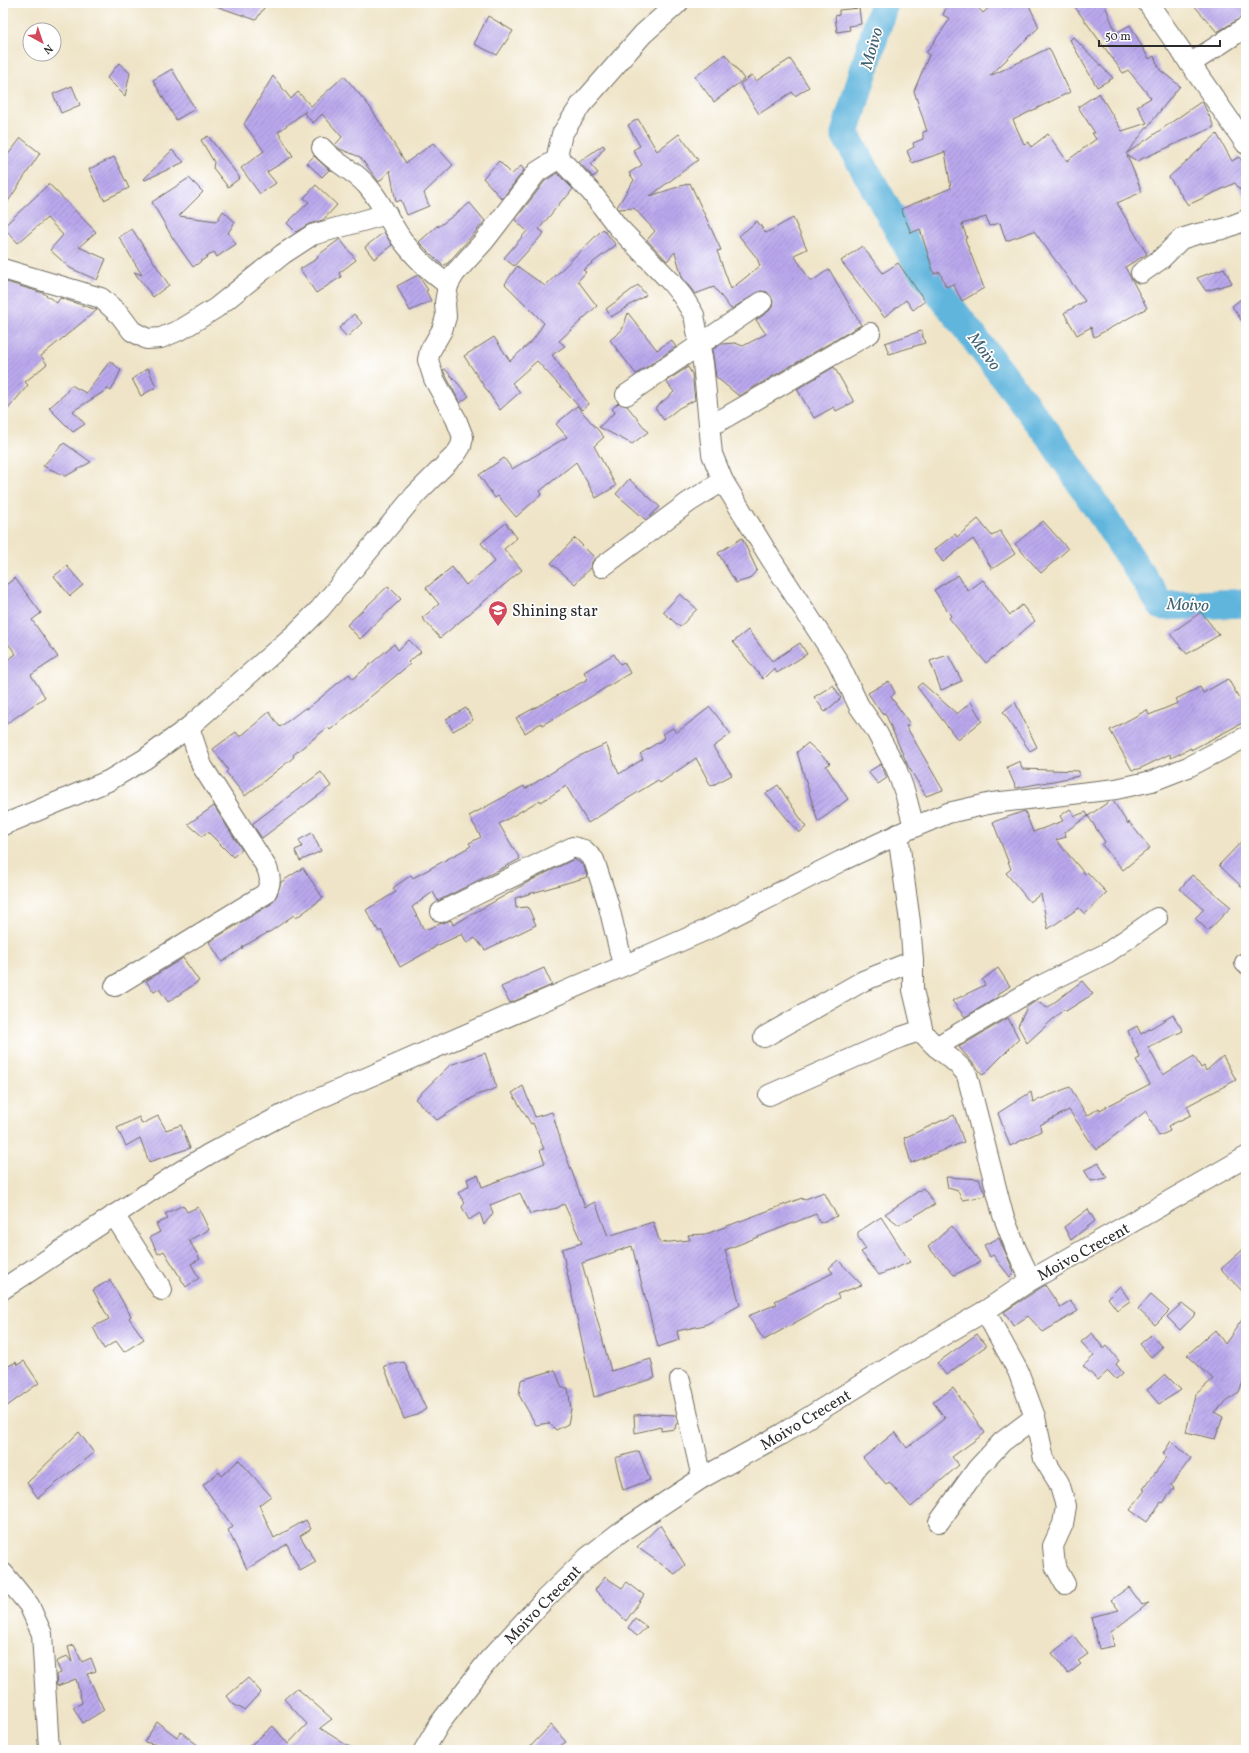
<svg xmlns="http://www.w3.org/2000/svg" width="1249" height="1753" font-family="Vollkorn,serif">
<defs>
<pattern id="building-hatch" width="6" height="6" patternUnits="userSpaceOnUse"><rect width="6" height="6" fill="#baa8ed"/><path d="M-1 1l2-2M0 6l6-6M5 7l2-2" fill="none" stroke="#9789c0"/></pattern>
</defs>
<rect width="100%" height="100%" fill="#fff"/>
<filter id="ink" filterUnits="userSpaceOnUse"><feTurbulence type="fractalNoise" baseFrequency=".025" numOctaves="2"/><feDisplacementMap in="SourceGraphic" scale="8" xChannelSelector="R" yChannelSelector="G"/><feConvolveMatrix kernelMatrix="1 2 1 2 8 2 1 2 1" color-interpolation-filters="sRGB"/></filter>
<filter id="wash" filterUnits="userSpaceOnUse"><feTurbulence type="fractalNoise" baseFrequency=".012" numOctaves="4" result="noise"/><feDisplacementMap in="SourceGraphic" scale="16" xChannelSelector="R" yChannelSelector="G"/><feGaussianBlur stdDeviation="0.9" result="paint"/><feColorMatrix in="noise" values="0 0 0 0 0 0 0 0 0 0 0 0 0 0 0 0 0 1.4 0 .05"/><feComposite in="paint" operator="in"/></filter>
<g filter="url(#wash)">
<rect width="100%" height="100%" fill="#efe4c7"/>
<g fill="none" stroke-linecap="round" stroke-linejoin="round">
<polyline stroke="#61b5dd" stroke-width="29" points="884,3 845,134 918,265 1051,438 1162,606 1246,603"/>
</g>
<g id="blocks">
<g fill="url(#building-hatch)">
<polygon points="214,3 267,3 256,20 213,5"/>
<polygon points="948,3 974,3 983,13 994,3 1028,3 1039,27 990,76 1049,48 1070,92 1013,120 1024,144 1029,142 1031,147 1048,134 1067,161 1096,139 1092,133 1095,133 1078,107 1099,93 1122,131 1147,123 1137,106 1151,98 1128,70 1123,73 1072,3 1104,3 1116,33 1130,25 1149,59 1154,56 1160,70 1180,86 1126,154 1202,101 1211,120 1214,127 1137,161 1127,155 1142,192 1117,203 1147,254 1125,267 1147,308 1094,337 1091,327 1077,335 1064,313 1085,301 1034,231 1006,241 1000,223 989,226 986,217 962,224 967,238 965,239 984,288 962,301 953,284 946,287 940,272 934,274 920,229 911,233 901,209 951,188 945,152 912,163 907,151 914,147 913,143 923,139 923,132 927,131 914,91 929,55 926,53 950,19 943,15"/>
<polygon points="1192,3 1242,3 1246,15 1217,32"/>
<polygon points="859,8 861,24 849,26 850,30 837,32 835,16 839,15 839,10"/>
<polygon points="488,16 513,31 497,55 474,44"/>
<polygon points="1073,37 1113,78 1097,87 1070,40"/>
<polygon points="725,54 744,79 714,102 695,77"/>
<polygon points="790,59 809,87 795,96 792,92 759,114 740,84 752,75 756,81"/>
<polygon points="119,63 130,73 125,96 107,78"/>
<polygon points="172,69 195,109 176,120 153,80"/>
<polygon points="273,76 291,99 298,92 311,106 344,76 370,107 406,163 433,143 453,165 424,193 429,206 407,215 401,200 396,202 390,170 379,182 360,157 340,149 335,145 342,137 322,114 313,123 304,113 306,111 278,132 293,156 267,172 276,183 260,194 241,168 264,151 244,124"/>
<polygon points="72,86 80,105 61,113 53,94"/>
<polygon points="638,119 657,151 679,134 698,160 650,196 690,183 721,250 717,251 731,289 760,266 757,258 739,236 757,221 766,233 793,218 807,249 794,255 811,282 829,269 861,325 739,396 716,377 712,350 721,344 735,343 743,346 766,334 756,320 769,311 772,307 773,301 767,292 761,291 731,309 714,287 695,294 682,277 675,252 667,261 647,240 655,231 634,208 619,209 617,207 634,180 629,173 642,165 633,150 640,146 628,125"/>
<polygon points="1217,134 1232,161 1239,157 1246,166 1246,198 1235,183 1188,205 1169,177"/>
<polygon points="208,136 240,178 228,187 213,168 214,162 201,140"/>
<polygon points="21,138 40,153 3,209 3,161"/>
<polygon points="603,145 605,147 591,165 598,173 593,177 579,162"/>
<polygon points="172,150 184,162 145,180 144,179"/>
<polygon points="314,156 329,170 322,177 307,163"/>
<polygon points="114,157 129,188 104,200 89,169"/>
<polygon points="499,161 512,174 521,166 524,170 502,199 483,178"/>
<polygon points="557,173 573,189 565,199 564,198 539,229 544,233 514,266 504,258 527,231 515,220 545,181"/>
<polygon points="189,178 203,192 179,216 217,221 223,211 235,222 228,233 236,244 217,257 214,252 193,267 172,237 152,202"/>
<polygon points="49,184 96,232 79,247 106,259 97,280 70,268 50,250 63,235 47,218 18,243 3,227"/>
<polygon points="316,185 337,205 323,220 309,224 296,232 287,223 309,202 304,198"/>
<polygon points="470,203 485,221 448,263 443,266 419,242 438,225 438,227"/>
<polygon points="132,229 169,285 153,297 134,272 142,275 119,237"/>
<polygon points="603,229 616,245 583,270 586,272 578,281 597,306 559,341 565,346 552,355 589,404 582,410 537,361 512,383 520,392 500,410 464,356 494,337 510,361 533,340 544,323 505,284 517,266 545,286"/>
<polygon points="384,232 392,245 374,259 365,247"/>
<polygon points="340,239 356,260 339,273 341,277 316,293 300,269 318,258 317,256"/>
<polygon points="862,246 883,273 898,263 925,301 913,310 906,300 884,317 841,261"/>
<polygon points="1224,268 1232,283 1206,291 1197,278"/>
<polygon points="418,275 428,290 426,291 431,301 410,311 397,286"/>
<polygon points="3,281 43,293 57,303 60,298 97,310 41,356 47,364 25,382 28,385 3,415"/>
<polygon points="638,285 646,295 611,317 606,309"/>
<polygon points="1246,295 1246,327 1232,306"/>
<polygon points="628,313 657,350 671,340 676,347 636,374 610,340 622,330"/>
<polygon points="354,314 362,323 347,337 339,328"/>
<polygon points="921,331 925,343 889,354 885,343"/>
<polygon points="110,361 121,370 111,391 108,389 73,411 85,424 73,432 49,408 65,394 71,385 86,393"/>
<polygon points="688,367 692,374 695,400 679,408 664,420 655,408 674,392 666,381"/>
<polygon points="834,367 854,402 836,411 834,407 814,418 797,389"/>
<polygon points="148,368 156,387 141,396 132,379"/>
<polygon points="445,369 469,396 460,403 445,374 443,370"/>
<polygon points="618,403 627,406 648,432 632,444 599,427 615,412 612,409"/>
<polygon points="577,406 604,437 594,446 616,486 596,498 576,462 540,491 542,494 516,517 498,496 495,498 479,475 504,458 512,469 567,437 556,424"/>
<polygon points="64,443 91,462 66,476 43,466"/>
<polygon points="629,479 660,507 646,520 616,494"/>
<polygon points="978,519 992,536 1000,531 1015,554 992,569 973,539 943,562 934,550 955,534 957,537"/>
<polygon points="1043,521 1068,549 1041,573 1015,544"/>
<polygon points="506,523 517,538 504,549 522,570 440,638 422,618 439,604 426,588 452,567 466,585 495,561 481,543"/>
<polygon points="575,538 595,558 592,562 591,567 575,584 551,563"/>
<polygon points="742,538 757,570 749,579 736,583 718,553"/>
<polygon points="67,566 83,585 70,596 54,576"/>
<polygon points="958,575 968,591 983,580 1010,615 1022,605 1035,621 986,663 949,618 951,616 934,590"/>
<polygon points="15,578 41,613 32,620 58,657 31,675 45,697 3,726 3,663 16,654 3,637 3,587"/>
<polygon points="388,586 401,599 360,639 347,625"/>
<polygon points="680,594 697,609 680,627 663,612"/>
<polygon points="1201,612 1219,635 1187,654 1170,634"/>
<polygon points="748,630 772,661 800,643 807,654 777,673 774,668 763,679 733,642"/>
<polygon points="409,640 421,652 408,662 410,664 330,730 328,727 293,755 294,757 245,796 226,772 228,770 213,749 236,732 240,737 269,712 280,727 305,708 307,709 349,674 353,679 394,644 398,650"/>
<polygon points="614,654 620,664 624,662 630,673 577,705 542,725 541,723 525,733 516,718 588,679 584,672"/>
<polygon points="948,655 962,681 941,690 930,661"/>
<polygon points="1228,679 1239,698 1246,693 1246,721 1191,750 1191,748 1171,758 1170,754 1139,769 1132,770 1110,730 1147,710 1149,715 1178,703 1176,699 1200,687 1203,693"/>
<polygon points="889,681 895,693 891,697 910,724 906,726 943,790 926,796 908,766 885,713 882,714 868,693"/>
<polygon points="922,683 957,714 971,702 982,721 958,740 917,687"/>
<polygon points="833,685 841,698 825,712 814,697"/>
<polygon points="1015,702 1037,747 1030,751 1003,712"/>
<polygon points="710,707 731,734 713,747 732,775 711,786 696,758 660,783 658,780 588,823 566,786 541,802 540,800 499,824 520,859 438,901 433,892 412,907 424,930 451,920 453,925 532,880 574,859 584,866 587,877 515,898 516,908 528,907 536,925 485,950 475,938 467,943 462,934 434,947 434,948 400,967 381,930 379,932 366,910 396,892 393,888 411,875 413,878 471,846 469,843 481,837 469,816 524,786 525,789 577,757 606,744 619,774 643,759 640,754 665,738 662,734 673,728 676,733"/>
<polygon points="466,708 473,720 453,731 446,719"/>
<polygon points="808,743 830,763 826,766 848,799 818,822 797,752"/>
<polygon points="1020,761 1022,769 1079,771 1079,776 1016,788 1007,767"/>
<polygon points="881,764 887,778 878,784 868,772"/>
<polygon points="321,772 331,786 262,838 252,824"/>
<polygon points="778,785 806,827 799,833 766,793"/>
<polygon points="1110,801 1113,801 1128,824 1129,822 1150,848 1123,870 1102,845 1105,842 1088,816"/>
<polygon points="214,806 242,850 233,857 208,832 202,836 188,824"/>
<polygon points="1070,809 1075,816 1086,812 1088,816 1065,832 1066,837 1056,840 1085,874 1087,872 1107,893 1085,914 1079,908 1048,929 1041,894 1030,902 1006,873 1011,869 993,822 1025,811 1033,832 1063,821 1060,816"/>
<polygon points="312,833 321,851 300,861 295,850 302,847 299,840"/>
<polygon points="1246,837 1246,891 1219,865"/>
<polygon points="303,868 323,898 296,918 294,915 271,931 242,947 243,948 222,962 209,942 271,904 277,895 281,882"/>
<polygon points="1192,875 1231,907 1208,931 1195,918 1204,909 1180,889"/>
<polygon points="183,958 199,981 168,1002 159,989 154,992 146,981"/>
<polygon points="544,968 552,985 510,1003 501,987"/>
<polygon points="998,968 1010,986 997,995 998,997 965,1017 952,1001 985,985 982,980"/>
<polygon points="1082,981 1093,994 1066,1011 1064,1009 1027,1043 1018,1026 1027,1007 1036,1001 1047,1008"/>
<polygon points="1173,1015 1183,1031 1148,1047 1163,1075 1194,1056 1201,1068 1204,1066 1206,1071 1223,1056 1236,1080 1187,1106 1191,1115 1168,1126 1170,1131 1159,1136 1146,1111 1096,1150 1069,1110 1040,1125 1041,1131 1010,1146 998,1113 1031,1092 1033,1102 1070,1087 1087,1116 1099,1108 1100,1110 1150,1084 1136,1060 1140,1058 1128,1031 1137,1026 1141,1034"/>
<polygon points="1008,1018 1019,1039 983,1075 959,1047"/>
<polygon points="485,1053 497,1088 477,1095 437,1120 415,1099 450,1065"/>
<polygon points="523,1086 535,1117 552,1112 562,1145 585,1207 595,1202 608,1236 653,1222 660,1243 690,1240 688,1235 706,1234 802,1198 803,1200 824,1192 837,1216 820,1223 816,1214 725,1250 740,1305 705,1325 677,1331 679,1340 658,1347 632,1246 582,1263 611,1371 651,1359 655,1378 594,1397 562,1249 582,1243 564,1204 557,1208 530,1214 520,1193 490,1205 493,1213 484,1225 480,1213 469,1220 462,1207 465,1203 458,1193 469,1186 467,1179 478,1175 482,1187 545,1163 540,1150 544,1149 533,1123 531,1124 512,1093"/>
<polygon points="954,1115 964,1142 911,1163 904,1138"/>
<polygon points="158,1116 166,1130 181,1125 190,1148 149,1162 140,1138 126,1146 117,1128 139,1117 142,1124"/>
<polygon points="1099,1163 1107,1178 1091,1181 1084,1170"/>
<polygon points="946,1177 979,1179 986,1196 962,1200 958,1191 948,1188"/>
<polygon points="923,1188 935,1204 899,1225 885,1214"/>
<polygon points="183,1205 187,1212 198,1207 209,1230 189,1240 200,1259 191,1264 199,1278 186,1287 164,1251 158,1254 150,1237 160,1232 156,1224 168,1219 165,1214"/>
<polygon points="1088,1209 1095,1221 1071,1240 1064,1227"/>
<polygon points="881,1217 910,1262 879,1275 861,1252 866,1249 858,1237 858,1232"/>
<polygon points="952,1226 980,1262 954,1275 928,1247"/>
<polygon points="999,1238 1014,1272 1010,1277 993,1255 990,1257 984,1245"/>
<polygon points="1246,1247 1246,1295 1221,1269"/>
<polygon points="838,1260 862,1285 837,1294 839,1298 764,1340 748,1316 777,1304 775,1301 833,1273 829,1268"/>
<polygon points="110,1280 131,1316 129,1318 144,1339 124,1352 116,1341 104,1349 93,1327 109,1319 93,1290"/>
<polygon points="1045,1285 1060,1307 1070,1301 1078,1311 1043,1332 1028,1316 1013,1326 1004,1312"/>
<polygon points="1120,1286 1130,1301 1117,1310 1108,1298"/>
<polygon points="1151,1295 1169,1311 1155,1325 1138,1309"/>
<polygon points="1182,1303 1196,1314 1180,1330 1167,1317"/>
<polygon points="1246,1314 1246,1374 1239,1392 1214,1412 1223,1417 1215,1439 1186,1432 1195,1395 1213,1379 1187,1355 1215,1330 1225,1344"/>
<polygon points="1092,1333 1103,1348 1106,1345 1119,1361 1116,1364 1123,1373 1116,1379 1108,1371 1098,1380 1083,1366 1094,1356 1081,1342"/>
<polygon points="977,1334 986,1346 946,1375 937,1363"/>
<polygon points="1151,1335 1162,1347 1151,1357 1140,1344"/>
<polygon points="24,1361 39,1383 3,1409 3,1369 16,1362 17,1365"/>
<polygon points="404,1362 426,1409 417,1415 404,1419 384,1366"/>
<polygon points="555,1370 562,1388 568,1388 571,1409 568,1424 556,1430 549,1423 536,1425 519,1395 521,1380"/>
<polygon points="1165,1374 1181,1390 1159,1404 1147,1390"/>
<polygon points="953,1388 985,1433 952,1457 959,1465 911,1507 889,1482 886,1484 863,1458 895,1432 907,1448 945,1418 933,1402"/>
<polygon points="654,1414 676,1415 678,1423 676,1424 675,1429 661,1431 661,1427 635,1433 634,1415"/>
<polygon points="79,1432 94,1453 38,1498 27,1483"/>
<polygon points="1171,1441 1191,1458 1171,1485 1174,1488 1163,1503 1161,1502 1147,1522 1130,1510 1145,1490 1143,1489 1167,1457 1163,1454"/>
<polygon points="639,1451 650,1480 623,1490 615,1458"/>
<polygon points="239,1460 271,1496 259,1505 274,1538 306,1520 311,1529 300,1536 316,1562 300,1571 287,1544 247,1569 228,1530 233,1527 203,1485 219,1472 222,1476"/>
<polygon points="660,1525 685,1565 675,1574 637,1547"/>
<polygon points="605,1577 622,1588 627,1582 644,1595 626,1621 595,1590"/>
<polygon points="1129,1587 1142,1605 1149,1603 1111,1632 1114,1646 1099,1649 1091,1617 1119,1610 1111,1600"/>
<polygon points="635,1618 647,1627 637,1636 628,1628"/>
<polygon points="1074,1636 1088,1654 1078,1661 1081,1664 1068,1674 1052,1653"/>
<polygon points="74,1645 82,1662 91,1658 96,1671 87,1674 104,1710 83,1723 73,1707 82,1703 76,1679 57,1686 56,1675 61,1673 56,1662 67,1656 72,1662 68,1647"/>
<polygon points="248,1678 261,1692 244,1710 233,1704 227,1696"/>
<polygon points="297,1688 332,1719 320,1728 354,1750 245,1750 273,1726 288,1744 307,1724 284,1699"/>
<polygon points="157,1722 177,1737 181,1732 204,1750 164,1750 168,1747 144,1742"/>
<polygon points="551,1725 566,1742 554,1750 527,1750"/>
</g>
</g>
</g>
<g filter="url(#ink)">
<use href="#blocks" fill-opacity="0" stroke="#706c62" stroke-width="1"/>
<g fill="none" stroke-linecap="round" stroke-linejoin="round">
<defs>
<g id="minor">
<polyline points="678,3 643,34 580,106 562,134 558,151 559,158 592,193 618,227 671,282 683,297 694,315 703,363 712,454 723,481 771,559 837,660 859,706 875,729 896,768 905,793 914,827"/>
<polyline points="1148,3 1246,144"/>
<polyline points="1190,64 1246,27"/>
<path d="M322 148C336 165 357 171 370 189 384 206 392 228 406 245 418 260 433 274 448 285"/>
<polyline points="3,269 101,298 120,315 132,331 147,339 161,338 182,329 216,308 283,254 312,235 387,214"/>
<polyline points="1141,273 1161,259 1181,239 1197,234 1223,229 1246,220"/>
<polyline points="626,395 762,302"/>
<polyline points="709,427 870,333"/>
<polyline points="602,567 689,502 723,481"/>
<polyline points="3,825 108,781 145,759 189,727 295,634 320,609 415,495 456,454 461,446 463,437 456,419 434,379 428,360 430,351 442,330 446,317 445,303 448,285 455,273 485,240 537,172 559,158"/>
<path d="M898 834 910 922 913 961V990L923 1032C934 1050 956 1058 967 1075L1003 1215 1016 1249 1031 1280"/>
<polyline points="441,912 573,847 584,850 594,860 608,903 623,965"/>
<polyline points="1245,963 1246,963"/>
<path d="M115 986 265 894C271 884 271 879 267 868L202 766 189 727"/>
<polyline points="764,1037 863,981 913,961"/>
<polyline points="936,1047 1034,989 1107,953 1157,918"/>
<polyline points="769,1095 901,1037 913,1033 923,1032"/>
<polyline points="114,1215 162,1290"/>
<polyline points="3,1289 178,1173 209,1154 288,1112 706,930 841,861 914,827 948,813 992,803 1116,789 1152,781 1188,767 1246,737"/>
<polyline points="985,1311 1018,1371 1035,1417 1044,1459 1059,1483 1066,1506 1063,1524 1053,1546 1055,1566 1065,1584"/>
<polyline points="680,1380 702,1478"/>
<polyline points="939,1522 977,1469 1002,1442 1035,1417"/>
<polyline points="3,1573 29,1605 42,1634 49,1750"/>
<polyline points="424,1750 440,1723 487,1662 543,1601 587,1558 619,1533 702,1478 780,1435 899,1361 985,1311 1031,1280 1246,1157"/>
</g>
</defs>
<use href="#minor" stroke="#706c62" stroke-width="22"/>
<use href="#minor" stroke="#fff" stroke-width="20"/>
</g>
</g>
<defs>
<symbol id="school-pin" viewBox="-11 -11 22 30"><path d="M0 17L-7.5 6A9.5 9.5 0 1 1 7.5 6Z" fill="#d1495b" stroke="#fff"/><path d="M0-5L7-2L0 1L-7-2ZM-4 1L0 2.5L4 1V4Q0 6-4 4Z" fill="#fff"/></symbol>
</defs>
<g fill-rule="evenodd">
<use href="#school-pin" x="487" y="599" width="22" height="30"/>
</g>
<g text-anchor="middle" stroke-width="3.5" stroke-linejoin="round" paint-order="stroke">
<g font-size="16" fill="#2b2b2b" stroke="#fff" text-anchor="start">
<text x="512" y="616">Shining star</text>
</g>
<g font-size="16" fill="#2b2b2b" stroke="#fff">
<text transform="translate(1083 1251) rotate(-29)" y="6">Moivo Crecent</text>
<text transform="translate(805 1419) rotate(-31)" y="6">Moivo Crecent</text>
<text transform="translate(542 1604) rotate(-46)" y="6">Moivo Crecent</text>
</g>
<g font-size="17" font-style="italic" fill="#416272" stroke="#fff">
<text transform="translate(871 48) rotate(-74)" y="6">Moivo</text>
<text transform="translate(985 351) rotate(53)" y="6">Moivo</text>
<text transform="translate(1188 604) rotate(2)" y="6">Moivo</text>
</g>
</g>
<rect width="1249" height="1753" fill="none" stroke="#fff" stroke-width="16"/>
<g transform="translate(42 42) rotate(140)"><circle r="19" fill="#ffffff" stroke="#aaaaaa"/>
<path d="M0-3L7 15L0 10L-7 15Z" fill="#d1495b"/>
<text y="-6" font-size="11" font-weight="bold" text-anchor="middle" fill="#2b2b2b">N</text>
</g>
<path d="M1099 40v6h121v-6" fill="none" stroke="#2b2b2b" stroke-width="2"/>
<text x="1105" y="40" font-size="12" fill="#2b2b2b" stroke="#ffffff" stroke-width="3" paint-order="stroke">50 m</text>
</svg>
